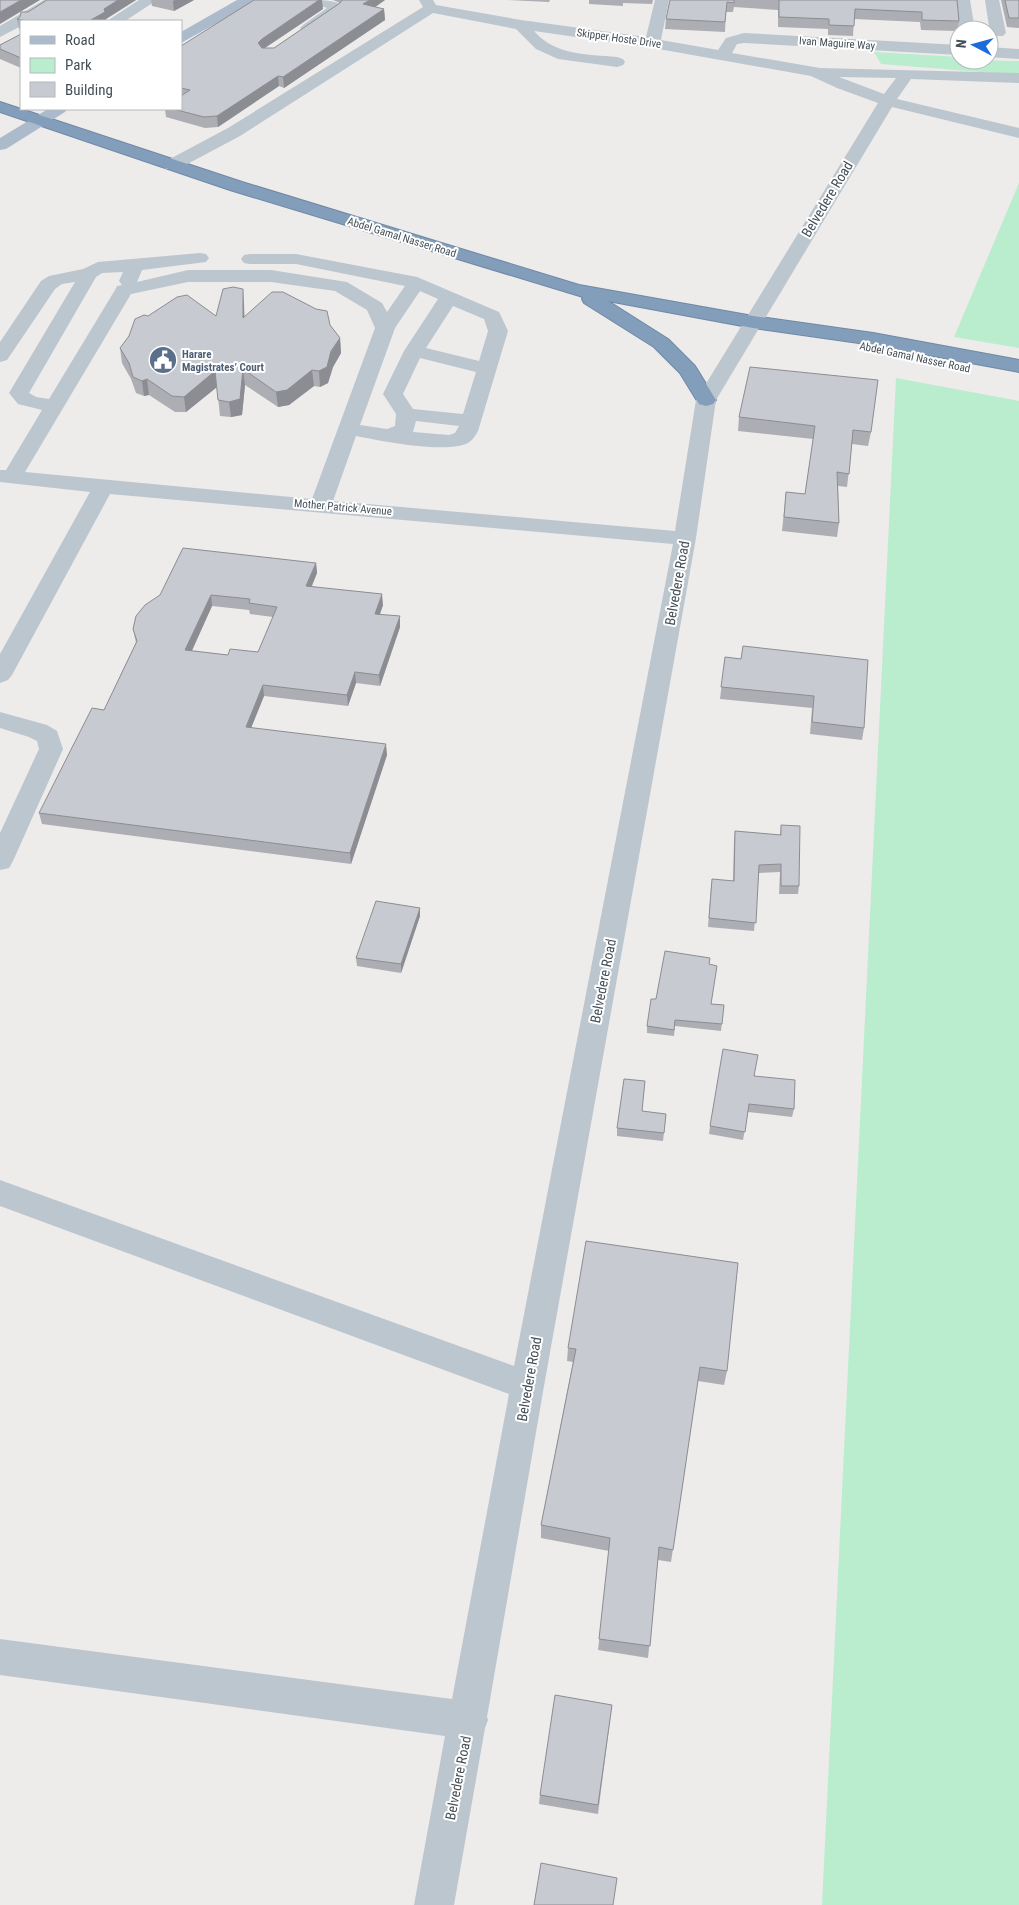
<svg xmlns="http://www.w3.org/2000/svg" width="1019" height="1905" font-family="'Roboto Condensed',sans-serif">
<rect width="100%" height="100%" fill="#eeebeb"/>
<g fill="#b9edcd">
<polygon points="874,52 959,57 959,60 1019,61 1019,75 881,64"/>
<polygon points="1019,183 1019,348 954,337"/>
<polygon points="896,378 1019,401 1019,1905 822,1905"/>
</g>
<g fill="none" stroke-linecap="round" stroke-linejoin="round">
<defs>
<polygon id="highway" points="0,102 242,182 579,285 753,316 873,333 1019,360 1019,372 873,345 753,328 608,301 668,339 695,366 716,400 713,404 706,406 699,404 680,373 654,347 584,303 582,299 583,297 230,190 0,112"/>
</defs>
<use href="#highway" stroke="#6f89a6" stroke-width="2"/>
<g fill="#bcc6ce" fill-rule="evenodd">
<polygon points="44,0 62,0 29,21 21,21 21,26 0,37 0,26"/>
<polygon points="139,0 157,0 125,21 107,21"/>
<path d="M310 0C320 0 336 0 343 6 339 17 315 34 303 31L300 28 303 25 327 8 312 3Z"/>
<path d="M419 0H433L436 5 521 20 646 37 655 0H669L661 40 718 50 726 38 744 33 959 45V55L744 43 737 44 732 53 820 68 1019 73V83L911 79 897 99 1019 128V138L892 107 716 400 696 538 544 1386 487 1717 488 1720 485 1728 454 1905H414L445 1736 0 1675V1639L452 1699 509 1394 0 1206V1180L514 1366 673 544 110 494 12 675 8 680 0 683V654L90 492 0 482V470H6L42 410 18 404 9 393 75 282 62 284 55 289 7 360 0 362V342L41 281 49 276 83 269 98 262 200 253 206 254 209 258 206 262 142 270 137 282 188 270H271L347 282 382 303 387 312 405 286 296 264H250L244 263 241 259 244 255 250 254H296L417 277 499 312 508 331 478 431C476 435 472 441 468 443 446 454 381 441 356 436L333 501 675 531 696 400 878 103 837 88 811 76 653 48 534 31C556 56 587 54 617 57L623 59 625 62 623 65 617 67 558 59 536 49 516 29 433 13 240 136 178 169H166L163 165 166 161 228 128 423 7ZM839 77 896 78 884 94ZM123 272 119 281 122 285 117 286 115 290 49 399 36 397 29 393 96 277 102 273ZM188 282H271L335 291 367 310 375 328 312 499 25 472 131 294ZM420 291 438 299 404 351 383 394 396 414 395 426 387 429 360 425 395 328ZM453 306 484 319 488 331 479 361 426 348ZM420 358 476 372 463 414 413 409 403 394ZM416 421 459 426 455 433 449 435 413 432Z"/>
<polygon points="956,0 970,0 975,30 959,30"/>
<polygon points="985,0 999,0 1006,33 1003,36 993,36 990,33"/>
<polygon points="989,47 1019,49 1019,59 989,57"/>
<polygon points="0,712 47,725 57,731 63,749 13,861 9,868 0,870 0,833 39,749 37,741 29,737 0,728"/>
</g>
<g fill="#abbbcb" fill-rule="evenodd">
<polygon points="237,0 255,0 253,3 181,43 181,32"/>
<polygon points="48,109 67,109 65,112 6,149 0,150 0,138"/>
</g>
<use href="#highway" fill="#839eba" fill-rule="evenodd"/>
</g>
<g fill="#acaeb4" fill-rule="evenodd">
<polygon points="47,0 136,0 106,19 106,21 21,21 21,30 19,29 17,19"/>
<polygon points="151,0 194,0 174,11 152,6"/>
<polygon points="333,0 385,0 375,7 384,9 385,20 284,88 279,86 218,127 205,128 166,117 165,109 181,109 181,46 323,9 265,48 274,48 340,3"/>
<polygon points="507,0 550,0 549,2"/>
<polygon points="589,0 653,0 652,4 623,3 623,6 589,4"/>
<polygon points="670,0 957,0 959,21 958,31 921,30 920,22 854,19 853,36 828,35 828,29 778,27 778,10 734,7 733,12 726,12 725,32 665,29 666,19"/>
<polygon points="1001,0 1019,0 1019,28 1007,27"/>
<polygon points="21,34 21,68 0,59 0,45"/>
<polygon points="244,304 244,317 330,325 340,338 341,353 333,367 328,383 320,387 314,386 289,405 278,407 245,385 242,415 231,417 220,416 217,387 186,412 175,412 149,395 144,396 136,393 131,379 122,363 120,348 148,316 216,316"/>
<polygon points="739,417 871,432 868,446 852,444 847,487 838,486 839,523 837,537 782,531 786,492 805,494 813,439 738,431"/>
<path d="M316 563 317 573 312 586 383 605 380 614 400 627 380 686 356 683 348 706 264 696 251 728 387 755 351 864 42 824 39 813 104 710 136 643 133 629 136 616ZM212 606 249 610 250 614 273 617 258 652 228 655 192 651Z"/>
<polygon points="743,646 864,728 862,740 810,734 812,708 720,699 725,657 741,659"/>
<polygon points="781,825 799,886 798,894 779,894 780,872 759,873 754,931 708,927 711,887 733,881 734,839 735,831 780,835"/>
<polygon points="420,916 401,973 357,966 356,958"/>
<polygon points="709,964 711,1004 724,1005 721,1031 675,1026 674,1036 647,1033 647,1026 656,999"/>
<polygon points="754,1076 794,1109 792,1117 748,1112 743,1140 709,1134 710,1126"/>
<polygon points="642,1111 666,1114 663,1141 617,1136 617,1128"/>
<polygon points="568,1348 727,1371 724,1385 698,1381 671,1562 658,1560 648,1658 598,1650 609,1551 541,1538 541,1525 573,1362 567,1361"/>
<polygon points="612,1705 598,1814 539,1804 540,1795"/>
</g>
<g fill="#8c8d92">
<polygon points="21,0 40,0 0,24 0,12"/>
<polygon points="118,0 136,0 106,19 106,21 89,21 104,9"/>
<polygon points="175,0 194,0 174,11 173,1"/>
<polygon points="319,0 322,0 323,9 263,49 258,43 262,39"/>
<polygon points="370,0 385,0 364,15 363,4"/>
<polygon points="384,9 385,20 284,88 283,77"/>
<polygon points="278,76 279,86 218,127 217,116"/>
<polygon points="243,289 244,304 245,333 243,318"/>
<polygon points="340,338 341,353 333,367 328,383 320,387 319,371"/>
<polygon points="243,369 245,385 242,415 231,417 229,402"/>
<polygon points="312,370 314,386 289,405 278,407 276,392"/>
<polygon points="215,371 217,387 186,412 184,397"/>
<polygon points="147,379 149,395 144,396 142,381"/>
<polygon points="316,563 317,573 307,597 306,586"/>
<polygon points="382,594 383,605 376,625 375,614"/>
<polygon points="211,595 212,606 187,661 185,650"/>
<polygon points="400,616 400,627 380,686 379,675"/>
<polygon points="355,672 356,683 348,706 347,695"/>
<polygon points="263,685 264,696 247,738 246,727"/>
<polygon points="386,744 387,755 351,864 350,853"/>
<polygon points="420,908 420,916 401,973 401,964"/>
</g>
<g fill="#c8cad1" stroke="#8c8d92" fill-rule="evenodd">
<polygon points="0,0 21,0 0,12"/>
<polygon points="47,0 118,0 104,9 105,12 89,21 27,21 17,19 20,17 21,12 28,12"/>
<polygon points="254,0 319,0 262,39 258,43 262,48 274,48 340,3 342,0 370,0 363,4 384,9 283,77 278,76 217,116 204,117 173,109 181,109 181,96 190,90 181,88 181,46"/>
<polygon points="670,0 734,0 734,3 727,2 725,22 666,19"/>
<polygon points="779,0 957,0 959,21 922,20 922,12 855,9 854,26 829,25 829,19 779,17"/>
<polygon points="1005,0 1019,0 1019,18 1009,18"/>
<polygon points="21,34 21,58 0,49 0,45"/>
<polygon points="233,287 243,289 243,318 272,292 283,292 316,309 327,311 330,325 340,338 331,351 327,367 319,371 312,370 287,390 276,392 243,369 240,399 229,402 218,400 215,371 184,397 172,396 147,379 142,381 133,377 129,363 120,348 129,336 135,319 144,315 148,316 177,297 187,295 216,316 223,289"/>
<polygon points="750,367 878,380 871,432 853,430 849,474 837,472 839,523 784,517 786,492 805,494 815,426 739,417"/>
<path d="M183 548 316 563 306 586 382 594 375 614 400 616 379 675 355 672 347 695 263 685 246 727 386 744 350 853 39 813 92 708 104 710 137 641 133 629 136 616 145 605 160 595ZM211 595 250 599 249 603 277 607 258 652 230 649 228 655 185 650Z"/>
<polygon points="743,646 868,660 864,728 812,722 814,696 721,687 725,657 741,659"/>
<polygon points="781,825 800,826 799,886 781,886 781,864 759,865 756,923 709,918 712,879 734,881 735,831 781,835"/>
<polygon points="376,901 420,908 401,964 356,958"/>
<polygon points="665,951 710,958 709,964 717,966 711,1004 724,1005 722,1024 675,1020 674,1030 647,1026 651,999 656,999"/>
<polygon points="723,1049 758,1055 754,1076 795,1080 794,1109 749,1104 745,1132 710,1126"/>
<polygon points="624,1079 645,1081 642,1111 666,1114 664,1133 617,1128"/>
<polygon points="586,1241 738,1263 727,1371 700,1367 673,1550 659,1547 650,1646 599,1639 610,1538 541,1525 576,1349 568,1348"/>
<polygon points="555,1695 612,1705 598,1805 540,1795"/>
<polygon points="541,1863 617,1878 613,1905 534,1905"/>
</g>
<defs>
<symbol id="civic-disc" viewBox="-11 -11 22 22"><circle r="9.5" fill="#5c6f8a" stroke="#fff"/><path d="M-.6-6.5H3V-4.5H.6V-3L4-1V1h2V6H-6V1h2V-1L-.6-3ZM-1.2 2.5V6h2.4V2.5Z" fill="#fff"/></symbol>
</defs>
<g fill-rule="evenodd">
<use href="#civic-disc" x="147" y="344" width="32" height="32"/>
</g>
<g text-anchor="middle" stroke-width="4" stroke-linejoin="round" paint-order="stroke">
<g font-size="11" fill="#444f58" stroke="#fff">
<text transform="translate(619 38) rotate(8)" y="4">Skipper Hoste Drive</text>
<text transform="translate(837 43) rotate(4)" y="4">Ivan Maguire Way</text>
<text transform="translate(402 237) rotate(17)" y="4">Abdel Gamal Nasser Road</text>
<text transform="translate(915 357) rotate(12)" y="4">Abdel Gamal Nasser Road</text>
<text transform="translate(343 507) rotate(5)" y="4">Mother Patrick Avenue</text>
</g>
<g font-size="11" font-weight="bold" fill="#4e5e75" stroke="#fff" text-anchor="start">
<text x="182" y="358">Harare<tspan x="182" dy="13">Magistrates’ Court</tspan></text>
</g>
<g font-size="14" fill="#444f58" stroke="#fff">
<text transform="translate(827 199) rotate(-59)" y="5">Belvedere Road</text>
<text transform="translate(677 583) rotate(-80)" y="5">Belvedere Road</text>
<text transform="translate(603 981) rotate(-79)" y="5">Belvedere Road</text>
<text transform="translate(529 1379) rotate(-80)" y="5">Belvedere Road</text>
<text transform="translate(458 1778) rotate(-79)" y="5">Belvedere Road</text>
</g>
</g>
<rect x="20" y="20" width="162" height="90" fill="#ffffff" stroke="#b4b9bc"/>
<rect x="30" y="36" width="25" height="8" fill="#abbbcb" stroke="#b4b9bc"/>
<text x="65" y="45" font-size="15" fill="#444f58">Road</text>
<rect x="30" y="58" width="25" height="15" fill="#b9edcd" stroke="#b4b9bc"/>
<text x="65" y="70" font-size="15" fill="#444f58">Park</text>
<rect x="30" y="82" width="25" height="15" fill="#c8cad1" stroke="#b4b9bc"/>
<text x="65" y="95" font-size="15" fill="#444f58">Building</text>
<g transform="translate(974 45) rotate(276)"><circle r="24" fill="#ffffff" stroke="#b4b9bc"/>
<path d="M0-4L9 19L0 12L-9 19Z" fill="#1c6dd8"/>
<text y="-8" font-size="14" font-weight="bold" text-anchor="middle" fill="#444f58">N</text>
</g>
</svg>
